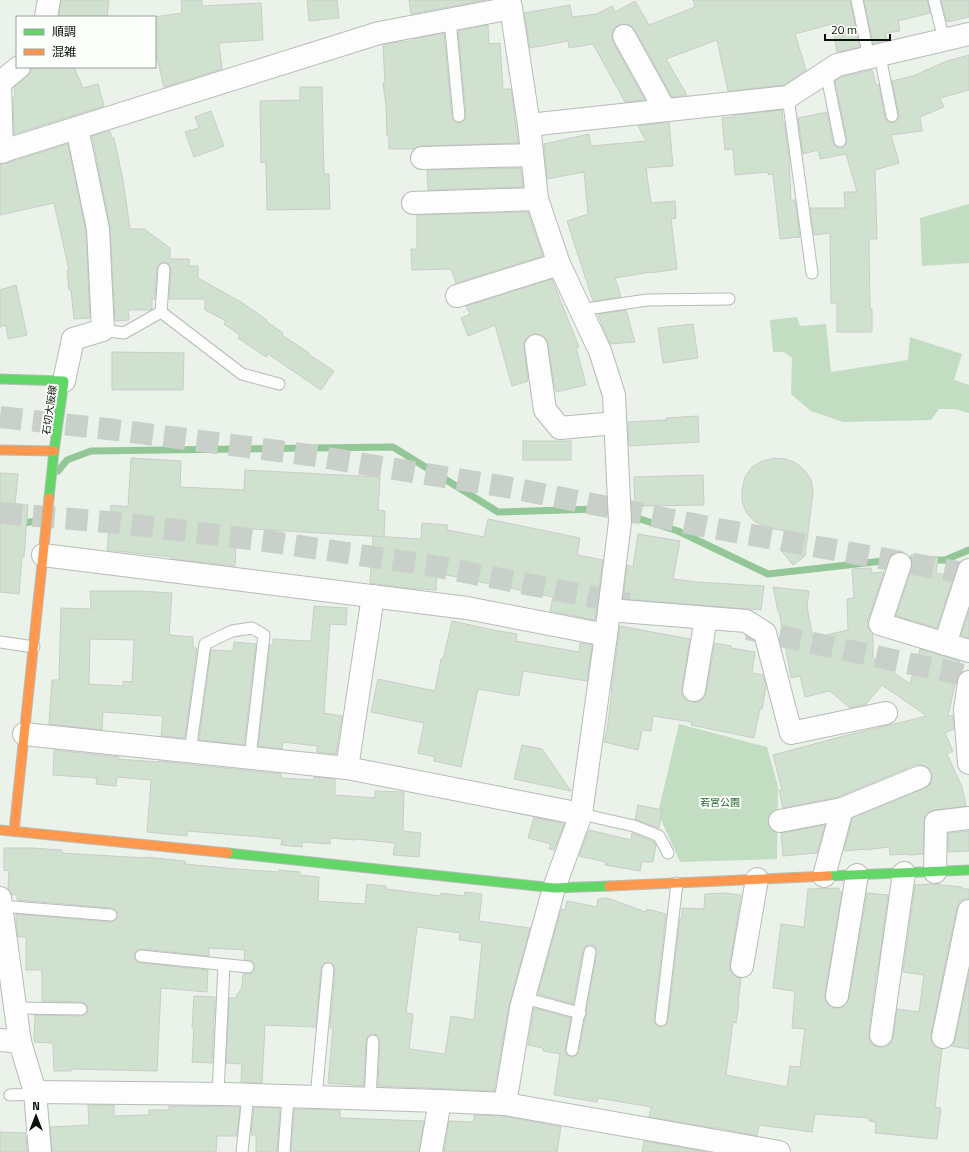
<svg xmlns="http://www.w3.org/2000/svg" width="969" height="1152" font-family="'Titillium Web','Noto Sans JP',sans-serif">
<rect width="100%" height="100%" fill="#eaf2ea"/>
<g fill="#c2ddc2">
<polygon points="969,204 969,263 922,266 920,218"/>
<polygon points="797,317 800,326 826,324 831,372 908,360 910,337 962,354 954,380 969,385 969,413 955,409 939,409 931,420 843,422 811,411 791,394 792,358 784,352 773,352 770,320"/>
<polygon points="679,724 767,747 778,786 777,859 680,862 658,813"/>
</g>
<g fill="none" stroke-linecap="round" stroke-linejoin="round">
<g stroke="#94c797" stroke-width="7">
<polyline points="58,471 67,460 91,451 393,447 498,512 596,509 640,519 678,531 768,574 892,560 945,560 969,550"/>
<polyline points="0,528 35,521 41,513"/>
</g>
</g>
<g fill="#d0e1d0" stroke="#c7cec7" fill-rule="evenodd">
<polygon points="61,0 109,0 107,17 59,17"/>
<polygon points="181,0 202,0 202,6 261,3 263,40 219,43 222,69 164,87 155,49 155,17 182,13"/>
<polygon points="307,0 337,0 339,18 309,21"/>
<polygon points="409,0 486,0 411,14"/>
<polygon points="693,0 850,0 860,47 837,52 832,24 795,34 806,70 784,85 728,91 717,40 666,59 687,95 672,97 635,30 630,25 624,24 618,25 614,29 612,35 613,42 645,100 625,102 593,44 569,48 568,41 530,48 524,13 570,5 572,17 597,14 612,6 615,12 635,1 649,25 695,7"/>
<polygon points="864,0 927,0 930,13 898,21 900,31 885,33 887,40 873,44"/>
<polygon points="941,0 969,0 969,17 947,22"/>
<polygon points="488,25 489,44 500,43 503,89 511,89 518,143 422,146 414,149 389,149 389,136 387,136 386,105 383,83 385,83 383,45 398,42 412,41 412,39 444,33 452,117 453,120 456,122 460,123 465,119 466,115 458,31"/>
<polygon points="969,55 969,90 940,98 944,107 920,117 922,131 891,135 899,163 875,170 877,239 869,239 870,309 872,309 872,332 837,332 837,303 831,303 830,233 814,235 810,208 845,208 844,192 857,192 846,154 820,159 818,150 803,154 798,118 827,112 833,143 837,147 842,148 846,144 847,140 835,81 842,77 872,70 876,85 879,85 885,118 887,121 893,123 897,121 899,115 892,81 913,76 947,61"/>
<polygon points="44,67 74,67 83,88 98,84 104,106 14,134 13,97 15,97 14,87 27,76 31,72 31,68"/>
<polygon points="300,87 322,87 324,174 329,174 330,209 267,210 266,162 261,163 260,101 300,100"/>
<polygon points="782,110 783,122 784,122 789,157 791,200 795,200 800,237 780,239 773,174 768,175 768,172 735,175 733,149 725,150 722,118 734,117 733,115"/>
<polygon points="211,111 224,146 194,157 185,132 199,128 195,117"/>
<polygon points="669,122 673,166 646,168 651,203 675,201 676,218 671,219 677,269 651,273 651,272 615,278 621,297 593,301 567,221 588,214 584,172 547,179 544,144 589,134 591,146 646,141 638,126"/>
<polygon points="110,131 112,138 114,138 123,180 130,229 144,229 170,248 170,259 189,259 189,266 198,266 198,278 241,302 267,320 266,321 283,333 282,335 309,353 308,354 334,371 321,390 268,354 266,357 238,338 240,335 224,324 226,321 205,310 205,299 169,299 171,269 170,266 165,262 161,263 157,268 155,299 152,299 152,309 150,310 128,310 129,320 115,321 110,227 92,136"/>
<polygon points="68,144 86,231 90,318 74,319 71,290 69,290 67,270 69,270 54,203 0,215 0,164 8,163"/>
<polygon points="521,168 523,187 428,190 427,170"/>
<polygon points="528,212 543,256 456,283 451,269 412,270 411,249 417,249 417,215"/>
<polygon points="552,279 579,347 576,347 586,385 556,392 553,379 548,344 546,339 541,335 535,334 529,336 524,342 524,348 528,381 512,386 495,325 468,336 461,318 470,314 466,306"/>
<polygon points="16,285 27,335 8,339 6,325 0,327 0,290"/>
<polygon points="626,310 635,342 610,344 602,325 598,314"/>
<polygon points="693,324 698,358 663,363 658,328"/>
<polygon points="112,352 184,353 183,390 112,390"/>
<polygon points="698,416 699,442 629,446 628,422 666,420 666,418"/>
<rect x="523" y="441" width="48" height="19"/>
<polygon points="131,458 181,461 180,487 244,490 245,470 380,477 378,510 385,511 384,537 237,528 235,566 172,559 172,557 107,550 111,505 128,507"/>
<polygon points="774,458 786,459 796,463 805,471 811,480 813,492 805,556 793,565 780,549 800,534 765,527 754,521 746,512 742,501 742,489 745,477 752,467 762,461"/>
<polygon points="0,473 18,474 15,504 28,505 24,557 22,557 19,594 0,592"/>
<polygon points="703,475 704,505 643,506 643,504 635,505 634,477"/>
<polygon points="488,519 580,538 577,555 603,560 595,620 550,611 553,597 437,573 436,590 407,588 370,583 373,536 421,539 422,523 448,525 447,530 484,537"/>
<polygon points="638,534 680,541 673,579 697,582 764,586 761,610 623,599 627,565 633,567"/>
<polygon points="911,555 938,558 936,573 954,576 937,628 896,616 912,568"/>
<polygon points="871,568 872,573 884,572 868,620 868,627 873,634 873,658 910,684 920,649 960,661 948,716 953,715 954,729 945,733 953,751 947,754 962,787 966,806 934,810 929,812 925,816 924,822 923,854 912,855 908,855 908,854 890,855 889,847 866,850 866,849 844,851 852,818 925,788 930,784 932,778 931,772 927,767 921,765 915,765 838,797 783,808 779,790 782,790 773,755 840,737 927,716 882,685 866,704 850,708 830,691 805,697 800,676 791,678 779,611 778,611 773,587 809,591 807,607 813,638 848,630 847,599 854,598 852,569"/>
<path d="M90 591H140L172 593 169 635 193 637V648H197L185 738 161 736 163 716 103 712 102 730 49 724 52 680H59L61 608 91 609ZM90 639 134 640 132 682 123 681V686L89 684Z"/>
<polygon points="314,606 347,608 346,625 330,624 324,713 342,716 336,754 317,752 317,746 283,742 282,749 258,746 270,645 273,645 273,639 311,641"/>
<polygon points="969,611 969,638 961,635"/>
<polygon points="452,621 493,630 517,634 516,641 579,652 580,643 592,645 587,681 523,671 519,696 478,689 461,767 434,761 435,757 418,753 424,723 371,712 378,679 435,691 441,659 443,659"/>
<polygon points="620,626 690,639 682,688 682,695 686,700 692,702 699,702 704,698 706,692 715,643 731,646 731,648 755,652 752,673 763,675 766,686 762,709 760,709 754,738 691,725 692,722 653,716 651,731 642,730 638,750 604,742 607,730 612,691 611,691 612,685"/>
<polygon points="234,642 256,644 244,745 199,740 211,650 233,651"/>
<polygon points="522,745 542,749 571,791 514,779"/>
<polygon points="54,750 119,757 118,759 159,762 159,761 281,774 281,778 314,780 314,777 335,779 335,795 375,798 375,791 404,792 403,831 421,833 419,857 393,855 395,843 356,839 356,840 330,838 330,844 302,842 302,847 281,845 282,839 262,837 187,831 187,836 147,832 151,780 117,777 116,786 96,784 97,778 53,775"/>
<polygon points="638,805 662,810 659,828 635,819"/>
<polygon points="534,817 564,824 554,850 549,849 551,844 528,838"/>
<polygon points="825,825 817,853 783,856 781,833"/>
<polygon points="589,830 631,840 632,833 654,842 656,845 653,862 642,862 640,871 605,865 606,862 579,856"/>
<polygon points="969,831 969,851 948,852 948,833"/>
<path d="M4 848H32L62 850V853L145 858V857L185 861V864L237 869 279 872V870L300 872V875L319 877 318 901 365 904 367 884 386 886V889L441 896V893L464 896 465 892 482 894 479 921 530 928 509 1006 494 1091 378 1086 380 1041 377 1035 373 1034 367 1037 366 1041 364 1086 328 1083 333 1028H330L335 970 334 966 332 964 328 962 323 965 321 968 316 1027 265 1025 262 1083 241 1082 242 1064 226 1063 229 998H235L242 987 243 974 251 973 254 971V965L252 961 244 960 245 950 209 948V956L142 949 138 950 135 952 134 958 137 961 140 963 208 970 207 992 161 988 157 1071 71 1069V1071H54L53 1043 34 1042 35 1015 81 1016 84 1015 87 1013 88 1009 85 1003 81 1002 42 1001V970H26V937H18L16 924V914L110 922 114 921 116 919 118 916 117 912 115 910 112 908 17 900V895H12L8 889 9 871 4 870ZM417 927 460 933 459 940 482 943 474 1020 451 1016 445 1054 409 1049 413 1014 406 1013Z"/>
<polygon points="933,884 962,887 962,889 969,889 969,899 965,899 960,902 957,908 931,1034 931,1041 934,1046 942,1049 935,1107 941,1108 937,1139 875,1133 876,1122 869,1121 869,1118 815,1114 812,1132 759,1125 757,1136 718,1128 714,1128 649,1117 651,1107 598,1098 597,1102 554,1095 560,1054 543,1051 543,1048 528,1045 534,1008 571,1018 565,1052 567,1055 571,1057 577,1055 579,1051 585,1018 587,1014 586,1010 597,953 597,950 595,947 592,945 588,945 585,947 583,950 573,1004 538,994 561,909 565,910 567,901 597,907 598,899 607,898 646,912 647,909 666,914 654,1019 654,1022 657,1025 661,1027 666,1024 668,1021 680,918 682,918 682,908 704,909 705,894 724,893 741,895 730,964 730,970 734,975 741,978 738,1003 739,1003 736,1023 733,1022 726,1075 787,1087 790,1066 800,1067 805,1029 792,1028 795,991 773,988 781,924 804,927 808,889 839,888 839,892 842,892 825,994 825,1001 829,1005 835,1008 841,1008 846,1004 849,998 867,893 888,895 878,970 877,970 869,1033 869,1039 873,1045 879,1047 885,1047 891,1043 893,1037 897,1009 919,1012 924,975 903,972 915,885"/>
<polygon points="969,973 969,1049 951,1046 955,1040"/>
<polygon points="194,996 215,997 212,1063 192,1062 194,1028 192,1028"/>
<polygon points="88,1105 114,1105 114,1116 149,1115 149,1110 169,1110 169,1106 240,1107 237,1136 217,1136 216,1152 52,1152 50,1127 89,1125"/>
<polygon points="254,1107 280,1108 277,1152 256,1152 256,1135 251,1135"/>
<polygon points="294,1109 340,1110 340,1118 424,1121 419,1152 291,1152"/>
<polygon points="474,1115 504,1116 561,1127 557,1152 444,1152 449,1121 474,1122"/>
<polygon points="0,1132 26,1133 27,1152 0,1152"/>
<polygon points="644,1141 707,1152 642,1152"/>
</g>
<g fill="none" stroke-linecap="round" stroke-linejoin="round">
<g stroke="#c9d0c9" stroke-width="22" stroke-dasharray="22 11" stroke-linecap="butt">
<polyline points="0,417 116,430 309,455 512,488 713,528 969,574"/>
<polyline points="0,513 120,523 273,542 434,566 629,604"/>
<polyline points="747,629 969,676"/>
</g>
<defs>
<g id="lane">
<polyline points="857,0 869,58"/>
<polyline points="934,0 944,40"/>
<polyline points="450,20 459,116"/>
<polyline points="880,56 892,116"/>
<polyline points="826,72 840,141"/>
<polyline points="788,97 812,273"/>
<polyline points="580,310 647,300 729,299"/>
<polyline points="161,312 242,374 279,384"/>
<polyline points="103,330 124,333 161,312 164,269"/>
<polyline points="0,642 34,647"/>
<polyline points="190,752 205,644 232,631 252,628 264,635 250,758"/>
<polyline points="581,814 634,826 659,836 668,853"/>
<polyline points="1,906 111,915"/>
<polyline points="141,956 248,967"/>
<polyline points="524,998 580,1013"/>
<polyline points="15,1008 81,1009"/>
<polyline points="661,1020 677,883"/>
<polyline points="572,1050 590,952"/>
<polyline points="218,1094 224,965"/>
<polyline points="10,1095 36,1094"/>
<polyline points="316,1097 328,969"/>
<polyline points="370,1099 373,1041"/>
<polyline points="242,1152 248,1095"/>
<polyline points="284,1152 288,1096"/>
</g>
<g id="street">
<polyline points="46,17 49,0"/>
<polyline points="624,36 665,110"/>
<polyline points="529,125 788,97 837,65 969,34"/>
<polyline points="0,152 379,33 511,8"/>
<polyline points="2,152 0,83 19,67"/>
<polyline points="422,158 532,155"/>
<polyline points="413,203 537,199"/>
<polyline points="457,296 559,264"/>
<polyline points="536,346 545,410 560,428 615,423"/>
<polyline points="64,381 73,339 103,330 98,229 77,128"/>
<polyline points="43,555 467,608 606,635"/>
<polyline points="900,564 880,624 969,651"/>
<polyline points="609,610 746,621 765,633 791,733 886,713"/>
<polyline points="945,644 969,570"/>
<polyline points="694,690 706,618"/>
<polyline points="965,710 969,682"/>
<polyline points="969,710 965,710 969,763"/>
<polyline points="24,734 347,768 581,814"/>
<polyline points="347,768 373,596"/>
<polyline points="780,821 842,809 920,777"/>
<polyline points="935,872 936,822 969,818"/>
<polyline points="824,876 842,809"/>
<polyline points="0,898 20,1042 35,1092 40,1152"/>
<polyline points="742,966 757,879"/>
<polyline points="837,996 857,875"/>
<polyline points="881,1035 904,873"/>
<polyline points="943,1037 969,911"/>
<polyline points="0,1040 20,1042"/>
<polyline points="35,1092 226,1094 440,1101 505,1104 779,1152"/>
<polyline points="505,1104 521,1008 554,888 581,814 606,635 620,522 614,395 600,351 559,264 537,199 529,125 511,8 509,0"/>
<polyline points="431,1152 440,1101"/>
</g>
<g id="fast">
<polyline points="0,379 64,381 54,451 49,498"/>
<polyline points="228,853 554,888 609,886"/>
<polyline points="828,876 969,870"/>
</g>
<g id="slow">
<polyline points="0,450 54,451"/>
<polyline points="0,830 228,853"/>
<polyline points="14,831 49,498"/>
<polyline points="609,886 828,876"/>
</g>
</defs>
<use href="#lane" stroke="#b6bcb6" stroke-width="13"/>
<use href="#street" stroke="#b6bcb6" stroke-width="24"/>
<use href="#fast" stroke="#b6bcb6" stroke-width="11"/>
<use href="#slow" stroke="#b6bcb6" stroke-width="11"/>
<use href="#lane" stroke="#fcfdfc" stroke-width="11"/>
<use href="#street" stroke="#fcfdfc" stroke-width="22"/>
<use href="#fast" stroke="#63d668" stroke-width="9"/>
<use href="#slow" stroke="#ff974d" stroke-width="9"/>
</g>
<g text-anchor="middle" stroke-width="4" stroke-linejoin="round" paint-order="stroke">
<g font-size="10" fill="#0c110c" stroke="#fcfffc">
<text transform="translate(49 410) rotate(-82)" y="4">石切大阪線</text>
</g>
<g font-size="10" fill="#1c6426" stroke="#fcfffc">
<text x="720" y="806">若宮公園</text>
</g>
</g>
<rect x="16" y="16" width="140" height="52" fill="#fcfffc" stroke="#9ca09c"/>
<rect x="24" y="29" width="20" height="6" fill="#63d668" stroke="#9ca09c"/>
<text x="52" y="36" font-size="12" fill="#0c110c">順調</text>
<rect x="24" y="49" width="20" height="6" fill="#ff974d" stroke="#9ca09c"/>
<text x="52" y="56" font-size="12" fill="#0c110c">混雑</text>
<g transform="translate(36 1116)" stroke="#fcfffc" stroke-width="3" paint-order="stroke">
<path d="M0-3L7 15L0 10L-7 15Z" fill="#0c110c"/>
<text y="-6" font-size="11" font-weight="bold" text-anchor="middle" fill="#0c110c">N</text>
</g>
<path d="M825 34v6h65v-6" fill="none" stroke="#0c110c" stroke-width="2"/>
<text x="831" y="34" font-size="12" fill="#0c110c" stroke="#fcfffc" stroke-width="3" paint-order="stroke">20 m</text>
</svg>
